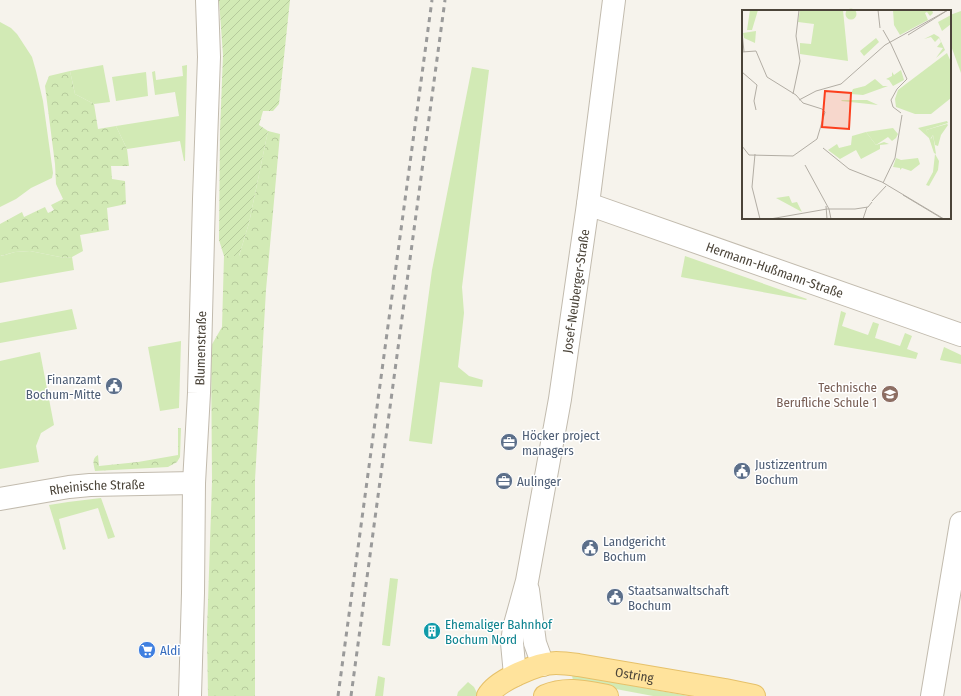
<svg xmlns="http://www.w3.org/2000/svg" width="961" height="696" font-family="'Fira Sans Condensed',sans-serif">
<defs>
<pattern id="forest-crowns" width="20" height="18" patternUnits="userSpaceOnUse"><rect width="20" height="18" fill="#d2eab5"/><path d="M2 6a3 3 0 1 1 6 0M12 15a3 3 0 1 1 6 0" fill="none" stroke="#b6ca9c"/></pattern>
<pattern id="garden-furrows" width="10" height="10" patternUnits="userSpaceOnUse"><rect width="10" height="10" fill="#d2eab5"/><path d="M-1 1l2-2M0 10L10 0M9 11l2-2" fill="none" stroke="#b6ca9c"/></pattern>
</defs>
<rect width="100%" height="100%" fill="#f6f3ec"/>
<g fill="#d2eab5">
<polygon points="961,11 961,73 950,43 950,15"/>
<polygon points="0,22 11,28 17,34 32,57 36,71 43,101 53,173 52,178 31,188 16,199 0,207"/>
<polygon points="103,65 110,102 94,104 75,94 70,71"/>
<polygon points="187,65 185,161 184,161 180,141 127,149 116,126 179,116 175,92 155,95 152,72 155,71 156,80 183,76 182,66"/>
<polygon points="472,67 489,70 462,287 464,313 458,367 469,376 483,380 482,387 440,382 432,444 409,441 432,270"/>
<polygon points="146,72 148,96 116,101 112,77"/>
<polygon points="30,251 65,258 72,257 74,270 0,283 0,255 1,256 15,252"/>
<polygon points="685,256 807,299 806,300 681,277"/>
<polygon points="72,309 77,329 0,343 0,323"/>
<polygon points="841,311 846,313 842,326 868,335 873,322 879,324 875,338 900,346 905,333 912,336 907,349 918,353 916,359 834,345"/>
<polygon points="181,341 179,408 160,411 148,347"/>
<polygon points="944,347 961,355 961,364 940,360"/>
<polygon points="40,352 54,425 41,433 36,446 39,462 0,469 0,361"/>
<polygon points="101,498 115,537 108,539 98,508 59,519 66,549 63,550 49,505 68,502"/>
<polygon points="390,578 398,579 390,646 388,646 382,645"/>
<polygon points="572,675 689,696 653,696 573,681"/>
<polygon points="378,676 385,678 383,696 375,696"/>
<polygon points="468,682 474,687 478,695 477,696 457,696 458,692"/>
</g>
<g fill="url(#forest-crowns)">
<polygon points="70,71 75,94 94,104 98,129 116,126 127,149 129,166 111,166 112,179 125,181 126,204 107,208 109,230 80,235 83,251 72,257 65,258 30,251 15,252 0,256 0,224 22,212 24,217 45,207 48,213 54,210 51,205 63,199 56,184 55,164 45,86 49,76"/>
<polygon points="268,131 280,134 266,290 255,480 255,696 208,696 207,632 212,482 211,346 222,327 224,256 239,256 249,223"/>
<path d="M178 428H181L180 457 177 462 168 467 95 471C94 465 91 459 98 455L99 466 138 462 178 455Z"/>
</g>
<polygon fill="url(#garden-furrows)" points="219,0 290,0 279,104 273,111 263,111 259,125 268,131 249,223 239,256 224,256 219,240 220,131 223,55"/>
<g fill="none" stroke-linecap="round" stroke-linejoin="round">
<defs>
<g id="minor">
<path id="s1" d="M588 204 961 335"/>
<path id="s2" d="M0 499 69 487 90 485 194 483"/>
<polyline points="528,590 535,643 543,665"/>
<path id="s3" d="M515 675 512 643 514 628 527 581 560 399 588 204 614 0"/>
<path id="s4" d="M190 696 193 593 194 483 199 393 204 199 209 57 207 0"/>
<polyline points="932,696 961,523"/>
</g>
<g id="major">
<path id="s5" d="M488 696C497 680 538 663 556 663 564 663 571 664 578 665L725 690 754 696"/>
<path d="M545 696C566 687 586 692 607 696"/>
</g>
</defs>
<use href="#minor" stroke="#c2bbae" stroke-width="24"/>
<use href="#major" stroke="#e6c16a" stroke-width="24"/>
<use href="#minor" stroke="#fff" stroke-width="22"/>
<use href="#major" stroke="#ffe39c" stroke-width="22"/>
<g stroke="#9a9a9a" stroke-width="3" stroke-dasharray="5 5" stroke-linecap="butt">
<polyline points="338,696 432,0"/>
<polyline points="351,696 445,0"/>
</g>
</g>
<defs>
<symbol id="civic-disc" viewBox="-11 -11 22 22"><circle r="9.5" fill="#5c6f8a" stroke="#fff"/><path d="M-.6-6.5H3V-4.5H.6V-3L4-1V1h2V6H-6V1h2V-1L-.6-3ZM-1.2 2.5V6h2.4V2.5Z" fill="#fff"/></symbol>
<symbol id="school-disc" viewBox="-11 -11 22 22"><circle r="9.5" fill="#8d6e63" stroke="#fff"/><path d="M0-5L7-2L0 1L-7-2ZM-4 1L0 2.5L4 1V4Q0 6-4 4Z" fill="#fff"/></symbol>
<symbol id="office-disc" viewBox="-11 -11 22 22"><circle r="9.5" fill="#5c6f8a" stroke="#fff"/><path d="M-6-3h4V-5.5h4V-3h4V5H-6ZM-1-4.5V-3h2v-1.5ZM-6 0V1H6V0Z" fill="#fff"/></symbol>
<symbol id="building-disc" viewBox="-11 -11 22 22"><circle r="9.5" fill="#0f9aa8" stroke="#fff"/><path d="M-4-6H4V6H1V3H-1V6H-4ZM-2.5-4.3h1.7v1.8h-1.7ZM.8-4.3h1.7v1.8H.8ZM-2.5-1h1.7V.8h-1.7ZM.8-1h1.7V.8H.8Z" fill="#fff"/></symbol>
<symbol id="supermarket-disc" viewBox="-11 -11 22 22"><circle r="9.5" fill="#3f7fe0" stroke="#fff"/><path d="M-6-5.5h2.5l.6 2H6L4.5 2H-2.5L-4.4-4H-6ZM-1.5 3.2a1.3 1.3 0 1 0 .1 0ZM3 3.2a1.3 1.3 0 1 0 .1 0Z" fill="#fff"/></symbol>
</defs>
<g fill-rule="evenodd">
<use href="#civic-disc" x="104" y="376" width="20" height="20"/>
<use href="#school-disc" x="880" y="384" width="20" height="20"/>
<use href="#office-disc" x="499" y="432" width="20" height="20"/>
<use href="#civic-disc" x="732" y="461" width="20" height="20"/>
<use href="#office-disc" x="494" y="471" width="20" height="20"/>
<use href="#civic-disc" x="580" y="538" width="20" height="20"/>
<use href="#civic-disc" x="605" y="587" width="20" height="20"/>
<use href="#building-disc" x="422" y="621" width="20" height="20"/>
<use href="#supermarket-disc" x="137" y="640" width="20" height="20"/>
</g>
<g text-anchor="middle" stroke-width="3" stroke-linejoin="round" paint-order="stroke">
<g font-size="13" fill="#4b4439" stroke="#fff">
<text dy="5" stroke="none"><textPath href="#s1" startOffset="198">Hermann-Hußmann-Straße</textPath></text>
<text dy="5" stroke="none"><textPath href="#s3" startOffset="390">Josef-Neuberger-Straße</textPath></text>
<text dy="5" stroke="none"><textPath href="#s4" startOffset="348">Blumenstraße</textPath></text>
<text dy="5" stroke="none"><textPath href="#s2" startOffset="98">Rheinische Straße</textPath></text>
<text dy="5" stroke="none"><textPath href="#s5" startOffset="157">Ostring</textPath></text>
</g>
<g font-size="13" fill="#4e5e75" stroke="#fff" text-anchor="start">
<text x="101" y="384" text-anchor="end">Finanzamt<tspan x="101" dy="15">Bochum-Mitte</tspan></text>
<text x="522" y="440">Höcker project<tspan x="522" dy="15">managers</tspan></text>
<text x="755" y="469">Justizzentrum<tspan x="755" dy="15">Bochum</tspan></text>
<text x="517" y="486">Aulinger</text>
<text x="603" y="546">Landgericht<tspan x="603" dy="15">Bochum</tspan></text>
<text x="628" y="595">Staatsanwaltschaft<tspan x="628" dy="15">Bochum</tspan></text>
</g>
<g font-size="13" fill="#785e54" stroke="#fff" text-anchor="end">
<text x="877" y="392">Technische<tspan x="877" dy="15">Berufliche Schule 1</tspan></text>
</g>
<g font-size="13" fill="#0d838f" stroke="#fff" text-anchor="start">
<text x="445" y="629">Ehemaliger Bahnhof<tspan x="445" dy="15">Bochum Nord</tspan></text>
</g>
<g font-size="13" fill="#366cbe" stroke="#fff" text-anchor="start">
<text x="160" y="655">Aldi</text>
</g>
</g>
<g transform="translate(742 10)">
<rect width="209" height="209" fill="#f6f3ec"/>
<path d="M151 0H190L191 3 188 6 185 2 183 3 186 10 158 25 152 15ZM209 5V14L200 21 196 12ZM192 24 197 27 203 40 194 48 201 38 195 37 199 32 197 28 193 32 189 27 182 29ZM134 28 137 32 122 46 118 41ZM159 60 162 70 151 76 147 70 144 69 150 66V62L152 65ZM154 148 159 150 176 148 178 154 169 161 160 158 158 160V158L151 157Z" fill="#d2eab5"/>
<path d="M205 111 206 113 184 120 189 129 191 125 194 144 192 143 187 128 176 118ZM193 144 197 151 196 160 187 176 184 175 191 162Z" fill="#d2eab5"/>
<path d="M205 43 209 52V88L189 104H173L154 97 153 89 156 80Z" fill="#d2eab5"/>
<path d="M103.5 4a5.5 5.5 0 1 1 11 0a5.5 5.5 0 1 1-11 0ZM58 0H101L106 51 58 44V33L69 34 72 14 56 12ZM14 21 13 33 2 28 1 23ZM124 122 134 135 142 132 147 134 138 135V139L119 149 114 140 98 149 86 140 95 134 97 138 109 135 110 126ZM47 186 50 193 55 192 60 202 34 188Z" fill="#d2eab5"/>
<path d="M8 0H16L10 20H5ZM60 0H68L65 12 58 11ZM133 69 141 76H146L121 85 109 84 111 79 123 76ZM125 90 136 95 99 91 100 90ZM205 114 206 115 199 125 196 136 193 135 191 125 188 129 184 120ZM151 118 156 124 154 128 150 131 146 127 134 135 124 122Z" fill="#d2eab5"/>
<path fill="none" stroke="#b2ada4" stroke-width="1" d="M136 0 138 18M141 20 149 34M0 22 2 42M166 25 206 0M149 34 165 69 155 79 149 90 151 97 159 103M0 42 14 41 25 67 54 85 61 93 80 99 83 102 75 129 51 146 7 145 0 136M0 62 15 75 12 91 14 100M51 84 58 51 54 26 57 0M57 90 74 81 99 74 143 35 206 0M81 138 107 159 140 172 202 209M13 144 10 177 18 209M63 155 87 199 89 209M141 173 153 148 160 105M161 185 201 209M130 191 144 176M84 196 85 209M28 209 85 199H113L126 197 130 192M121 209 125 197"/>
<path fill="#fc3f1d" fill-opacity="0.15" stroke="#fc3f1d" stroke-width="2" d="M83 81 109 83 107 119 80 117Z"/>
<rect width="209" height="209" fill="none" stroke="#4b4439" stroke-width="2"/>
</g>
</svg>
